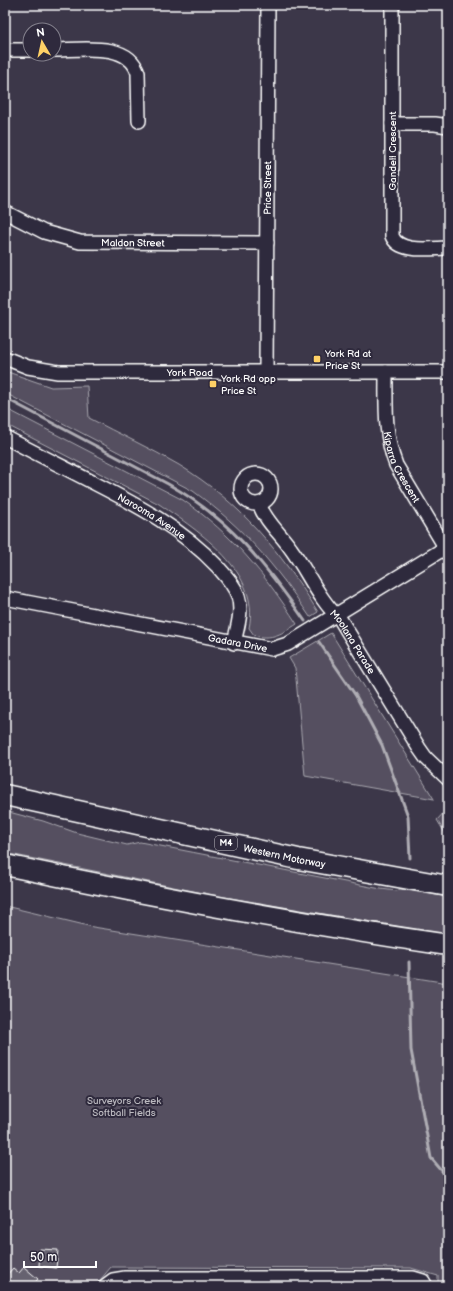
<svg xmlns="http://www.w3.org/2000/svg" width="453" height="1291" font-family="'Balsamiq Sans',sans-serif">
<rect width="100%" height="100%" fill="#3c3749"/>
<filter id="ink" filterUnits="userSpaceOnUse"><feTurbulence type="fractalNoise" baseFrequency=".025" numOctaves="2"/><feDisplacementMap in="SourceGraphic" scale="8" xChannelSelector="R" yChannelSelector="G"/><feConvolveMatrix kernelMatrix="1 2 1 2 8 2 1 2 1" color-interpolation-filters="sRGB"/></filter>
<g filter="url(#ink)">
<g fill="#555060" stroke="#aaa8b0">
<path d="M5 371 51 387 87 386 89 418C119 434 150 448 179 465 240 502 281 552 318 612L310 617C274 564 245 529 193 491L5 393Z"/>
<path d="M5 408 183 500C233 535 264 573 297 624 283 633 271 641 254 635L249 628C261 572 200 532 159 504L5 424Z"/>
<polygon points="331,633 434,799 305,776 295,668 289,658"/>
<polygon points="446,810 448,810 448,838 437,820"/>
<polygon points="5,811 43,821 77,833 127,845 140,842 381,889 397,891 400,889 448,897 448,935 213,895 5,853"/>
<polygon points="5,906 93,927 448,983 448,1286 438,1286 438,1276 411,1268 111,1267 95,1286 5,1286"/>
</g>
<g fill="none" stroke-linecap="round" stroke-linejoin="round">
<g stroke="#afadb4" stroke-width="3">
<path d="M5 398 168 484C229 518 265 564 305 621"/>
<polyline points="319,642 356,696 382,745 408,816 410,858"/>
<polyline points="409,962 411,1050 431,1158 448,1178"/>
</g>
</g>
<g fill="#666270" stroke="#fff">
<polygon points="40,1249 58,1250 56,1268 39,1266"/>
<polygon points="24,1267 38,1279 32,1286 5,1286 5,1277 13,1268 19,1273"/>
</g>
<g fill="none" stroke-linecap="round" stroke-linejoin="round">
<defs>
<g id="minor">
<path d="M392 5V236C399 254 432 248 448 248"/>
<polyline points="5,50 30,50"/>
<path d="M54 50C79 50 129 41 138 73L139 121"/>
<polyline points="392,124 435,124 448,126"/>
<path id="s1" d="M5 212 44 232 80 242 267 243"/>
<path id="s2" d="M5 358 28 367 58 372H448"/>
<path id="s3" d="M266 372 268 5"/>
<path id="s4" d="M386 372C386 404 384 435 396 465L448 552"/>
<path id="s5" d="M5 437C35 453 65 468 94 483 139 506 182 529 217 566 225 575 234 584 238 596 243 611 237 628 234 643"/>
<circle cx="256" cy="489" r="15"/>
<path id="s6" d="M259 504C266 522 280 533 291 549 308 572 319 600 340 619L419 748 426 758 448 779"/>
<path id="s7" d="M5 598 272 649 288 644 445 548"/>
<polyline points="105,1286 113,1280 125,1278 413,1278 423,1281 426,1286"/>
</g>
<g id="highway">
<path id="s8" d="M5 795 298 859 448 886"/>
<path d="M5 865C152 896 299 923 448 945"/>
</g>
</defs>
<use href="#minor" stroke="#fff" stroke-width="16"/>
<use href="#highway" stroke="#fff" stroke-width="23"/>
<use href="#minor" stroke="#2f2a3d" stroke-width="13"/>
<use href="#highway" stroke="#2f2a3d" stroke-width="20"/>
</g>
</g>
<g fill="#ffd166" stroke="#2f2a3d" stroke-width="1.5">
<rect x="313" y="355" width="8" height="8" rx="2"/>
<rect x="209" y="380" width="8" height="8" rx="2"/>
</g>
<g text-anchor="middle" stroke-width="4" stroke-linejoin="round" paint-order="stroke">
<rect fill="#2f2a3d" stroke="#c1bfc5" stroke-width="1" x="215" y="836" width="22" height="14" rx="3"/>
<g font-size="9" font-weight="bold" fill="#fff">
<text x="226" y="846">M4</text>
</g>
<g font-size="10" fill="#fff" stroke="#2f2a3d">
<text transform="translate(392 151) rotate(-90)" y="4">Gandell Crescent</text>
<text dy="4" stroke="none"><textPath href="#s3" startOffset="184">Price Street</textPath></text>
<text dy="4" stroke="none"><textPath href="#s1" startOffset="134">Maldon Street</textPath></text>
<text dy="4" stroke="none"><textPath href="#s2" startOffset="187">York Road</textPath></text>
<text dy="4" stroke="none"><textPath href="#s4" startOffset="98">Kiparra Crescent</textPath></text>
<text dy="4" stroke="none"><textPath href="#s5" startOffset="167">Narooma Avenue</textPath></text>
<text dy="4" stroke="none"><textPath href="#s6" startOffset="167">Moolana Parade</textPath></text>
<text dy="4" stroke="none"><textPath href="#s7" startOffset="237">Gadara Drive</textPath></text>
<text dy="4" stroke="none"><textPath href="#s8" startOffset="286">Western Motorway</textPath></text>
</g>
<g font-size="10" fill="#fff" stroke="#2f2a3d" text-anchor="start">
<text x="325" y="357">York Rd at<tspan x="325" dy="12">Price St</tspan></text>
<text x="221" y="382">York Rd opp<tspan x="221" dy="12">Price St</tspan></text>
</g>
<g font-size="10" fill="#bbb9bf" stroke="#2f2a3d">
<text x="124" y="1104">Surveyors Creek<tspan x="124" dy="12">Softball Fields</tspan></text>
</g>
</g>
<rect width="453" height="1291" fill="none" stroke="#2f2a3d" stroke-width="20"/>
<rect x="10" y="10" width="433" height="1271" fill="none" stroke="#fff" stroke-width="1.5" filter="url(#ink)"/>
<g transform="translate(42 42) rotate(351)"><circle r="19" fill="#2f2a3d" stroke="#827f8b"/>
<path d="M0-3L7 15L0 10L-7 15Z" fill="#ffd166"/>
<text y="-6" font-size="11" font-weight="bold" text-anchor="middle" fill="#ffffff">N</text>
</g>
<path d="M24 1261v6h72v-6" fill="none" stroke="#ffffff" stroke-width="2"/>
<text x="30" y="1261" font-size="12" fill="#ffffff" stroke="#2f2a3d" stroke-width="3" paint-order="stroke">50 m</text>
</svg>
